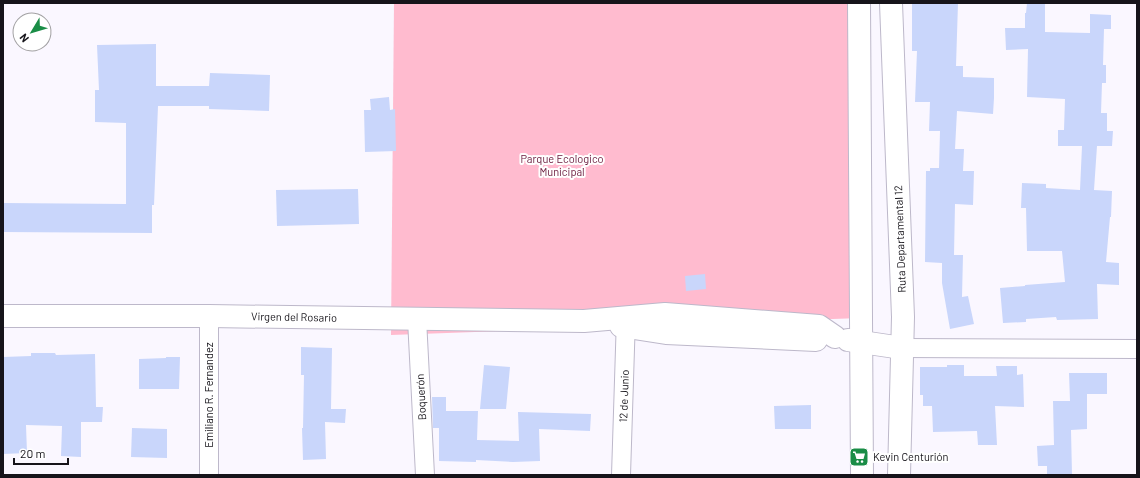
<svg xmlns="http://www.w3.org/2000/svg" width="1140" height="478" font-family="Barlow,sans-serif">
<rect width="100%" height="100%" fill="#faf7ff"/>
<polygon fill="#ffbbcf" points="394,3 859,3 861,318 391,335"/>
<g fill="#c9d6fb">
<polygon points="912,3 958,3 956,66 963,66 963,77 994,78 994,98 993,114 957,111 955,149 964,149 963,171 974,171 973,205 955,204 954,255 963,255 962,297 968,296 974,324 950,329 942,283 942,263 925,262 926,171 930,171 930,168 939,168 940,131 929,131 930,102 915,102 917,51 912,51"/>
<polygon points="1027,3 1045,3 1045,32 1090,33 1090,14 1111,15 1111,29 1104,29 1103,65 1106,65 1106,83 1102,83 1101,113 1107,113 1107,131 1113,131 1112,146 1097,146 1094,190 1112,191 1111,217 1110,217 1106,262 1119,263 1119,285 1097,284 1098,319 1057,320 1056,317 1026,319 1026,322 1003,323 1000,288 1025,286 1025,285 1065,282 1062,251 1027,251 1026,208 1021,208 1022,183 1046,184 1046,188 1080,190 1082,146 1058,146 1058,130 1064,130 1065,99 1027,97 1028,49 1006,50 1005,28 1025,28 1025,13 1026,13"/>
<polygon points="156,44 156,86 209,86 210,73 270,75 269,111 209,109 209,106 158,106 154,205 152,205 152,233 3,232 3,203 126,204 126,123 95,122 95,90 99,90 97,45"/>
<polygon points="389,97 390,110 395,109 396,151 365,152 364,110 371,110 370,99"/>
<polygon points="358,189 359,224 277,226 276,190"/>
<polygon points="705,274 706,289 686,291 685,276"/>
<polygon points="301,347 332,348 331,409 346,409 345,423 325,422 326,459 303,460 302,428 303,428 304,375 301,375"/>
<polygon points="31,353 55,353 56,355 95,354 96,407 103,407 102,422 81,422 81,457 61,456 62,426 26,425 27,453 3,454 3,357 31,356"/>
<polygon points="166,357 180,357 179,389 139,389 139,359 166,358"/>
<polygon points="484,365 510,367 506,409 480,409"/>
<polygon points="947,365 964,365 964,376 997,376 996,366 1017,366 1017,375 1023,374 1024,407 995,406 997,445 978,445 977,431 933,432 932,406 923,406 923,395 920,395 920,367 947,367"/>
<polygon points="1069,373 1107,373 1107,394 1087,394 1087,429 1071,430 1072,475 1047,475 1047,466 1038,466 1037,446 1054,445 1053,401 1070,401"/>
<polygon points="432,397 446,397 446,411 478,411 477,440 519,441 518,412 591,414 590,431 539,429 540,461 513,462 476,460 476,462 439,461 439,428 433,428"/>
<polygon points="811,405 811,429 775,429 774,406"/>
<polygon points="132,428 167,429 167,458 131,457"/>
</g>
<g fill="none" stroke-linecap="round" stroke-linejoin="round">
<defs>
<g id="street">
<polyline points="417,319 425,475"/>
<polyline points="902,348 1137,349"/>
<polyline points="209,475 209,316"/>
<polyline points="621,475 626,317"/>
</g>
<g id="secondary">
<polyline points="859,3 862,475"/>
<polyline points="891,3 903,317 899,475"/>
<polyline points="3,316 209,316 584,321 665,314 819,326 835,337"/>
<polyline points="621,326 666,333 816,340"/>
<polyline points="848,340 902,348"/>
</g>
</defs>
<use href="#street" stroke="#bdb8ca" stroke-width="20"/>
<use href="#secondary" stroke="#bdb8ca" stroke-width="24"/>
<use href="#street" stroke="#fff" stroke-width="18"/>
<use href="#secondary" stroke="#fff" stroke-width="22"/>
</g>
<defs>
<symbol id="supermarket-square" viewBox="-11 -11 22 22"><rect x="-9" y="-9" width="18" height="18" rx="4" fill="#1a8d46" stroke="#fff"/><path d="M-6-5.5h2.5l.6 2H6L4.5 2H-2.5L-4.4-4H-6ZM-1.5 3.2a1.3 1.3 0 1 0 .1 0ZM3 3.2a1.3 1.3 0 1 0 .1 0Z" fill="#fff"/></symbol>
</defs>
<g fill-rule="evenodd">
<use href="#supermarket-square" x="848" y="446" width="22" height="22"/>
</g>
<g text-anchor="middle" stroke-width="4" stroke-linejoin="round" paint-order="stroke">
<g font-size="11" fill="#68173a" stroke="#fff">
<text x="562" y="163">Parque Ecologico<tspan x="562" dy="13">Municipal</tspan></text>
</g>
<g font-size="11" fill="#16141a" stroke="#fff">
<text transform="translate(900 239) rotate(-92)" y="4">Ruta Departamental 12</text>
<text transform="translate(294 317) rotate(1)" y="4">Virgen del Rosario</text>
<text transform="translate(209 395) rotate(-90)" y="4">Emiliano R. Fernandez</text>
<text transform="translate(624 396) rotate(-88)" y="4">12 de Junio</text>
<text transform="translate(421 397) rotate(-93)" y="4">Boquerón</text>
</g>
<g font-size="11" fill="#16141a" stroke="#fff" text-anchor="start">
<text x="873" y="461">Kevin Centurión</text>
</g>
</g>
<rect width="1140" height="478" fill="none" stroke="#16141a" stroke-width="8"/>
<g transform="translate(32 32) rotate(232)"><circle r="19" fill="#ffffff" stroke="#a2a1a3"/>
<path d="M0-3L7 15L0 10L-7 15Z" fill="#1a8d46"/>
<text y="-6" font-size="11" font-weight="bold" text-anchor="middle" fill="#16141a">N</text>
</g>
<path d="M14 458v6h54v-6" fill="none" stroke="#16141a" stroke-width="2"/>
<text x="20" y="458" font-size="12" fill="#16141a" stroke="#ffffff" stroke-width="3" paint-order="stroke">20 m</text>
</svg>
